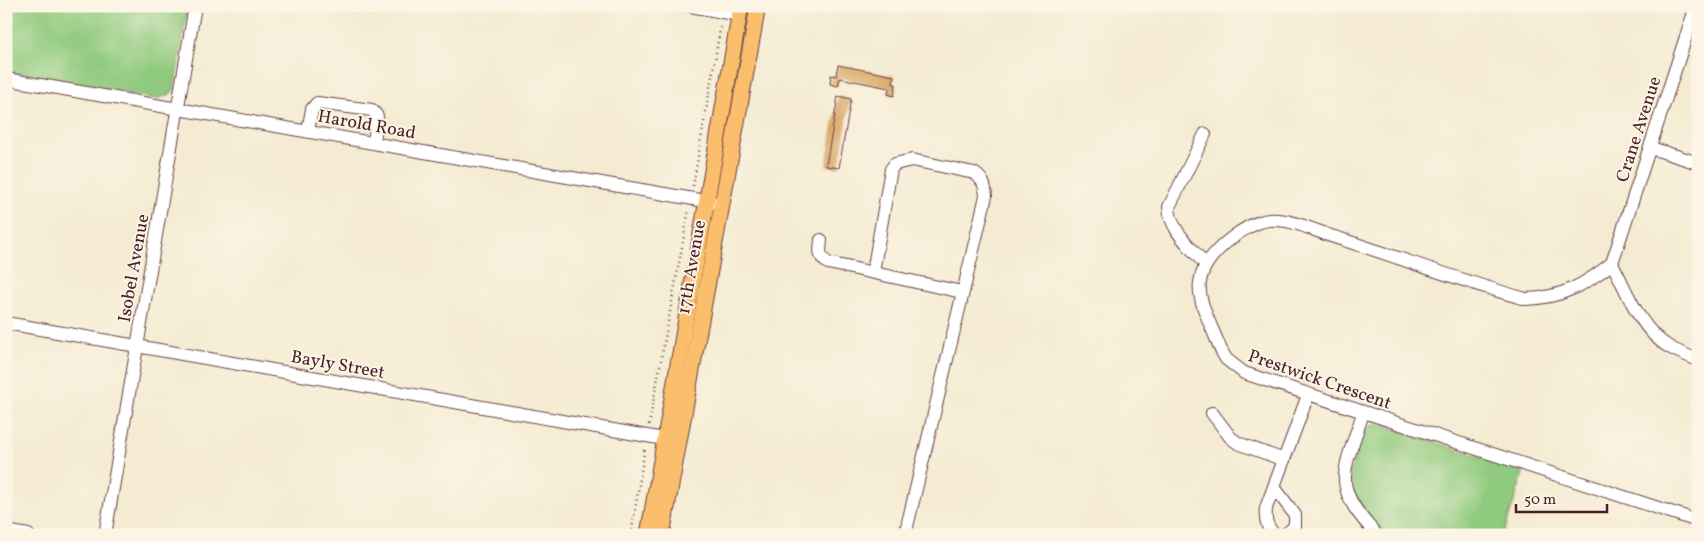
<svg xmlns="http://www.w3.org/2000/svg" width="1704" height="541" font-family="Vollkorn,serif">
<rect width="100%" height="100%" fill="#fcf5e5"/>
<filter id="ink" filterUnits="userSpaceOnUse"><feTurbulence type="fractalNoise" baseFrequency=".02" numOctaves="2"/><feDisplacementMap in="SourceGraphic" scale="10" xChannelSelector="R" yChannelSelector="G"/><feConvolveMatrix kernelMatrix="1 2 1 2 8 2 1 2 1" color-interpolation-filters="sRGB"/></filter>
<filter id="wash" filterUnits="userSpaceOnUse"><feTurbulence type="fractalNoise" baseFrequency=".0096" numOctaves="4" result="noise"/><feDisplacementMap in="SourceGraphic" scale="20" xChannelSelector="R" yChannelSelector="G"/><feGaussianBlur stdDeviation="1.12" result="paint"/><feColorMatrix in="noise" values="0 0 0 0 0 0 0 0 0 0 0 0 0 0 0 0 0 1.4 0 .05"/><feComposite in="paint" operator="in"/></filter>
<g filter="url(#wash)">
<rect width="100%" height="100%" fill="#f4ebd2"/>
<g fill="#90ca7e" stroke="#6d7454">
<polygon points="6,6 188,6 174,90 169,95 156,99 6,71"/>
<polygon points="1376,423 1524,471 1503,535 1383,535 1358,508 1348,480 1362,432"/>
</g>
<g id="blocks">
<g fill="#d7a05c">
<polygon points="838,65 894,76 893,84 896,84 894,96 888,94 889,88 840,78 838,86 830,84 831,75 836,76"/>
<polygon points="838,96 851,99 839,168 826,166"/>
</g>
</g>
</g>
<g filter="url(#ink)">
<use href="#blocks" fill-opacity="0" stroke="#643e44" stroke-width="1"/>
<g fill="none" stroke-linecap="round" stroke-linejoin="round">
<defs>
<g id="minor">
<polyline points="691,6 739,15"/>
<polyline points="6,79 722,204"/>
<polyline points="308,131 312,109 317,103 372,110 377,116 374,142"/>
<polyline points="1651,148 1698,163"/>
<path d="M821 240C820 250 818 257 828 263L962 292"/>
<path d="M1204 263C1190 246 1170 230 1169 207L1205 134"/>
<path d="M1612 263C1585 285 1561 298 1526 299 1460 281 1396 256 1331 236 1313 230 1289 218 1269 220 1256 221 1239 232 1229 240 1181 279 1202 302 1221 350L1226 359 1244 373 1698 521"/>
<polyline points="1612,263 1696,6"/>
<path d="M1612 263C1627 291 1640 330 1669 347 1678 352 1688 356 1698 360"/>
<path d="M873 272 891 169 895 164 912 160 974 173C983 179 985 185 986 196L905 535"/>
<polyline points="6,323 664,439"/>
<polyline points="1212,413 1231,438 1238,443 1284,460"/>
<path d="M1363 413C1344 473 1329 484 1377 535"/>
<polyline points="1274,487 1295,515 1295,526 1285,535"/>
<polyline points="6,531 28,535"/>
<polyline points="105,535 195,6"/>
<path d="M1276 535C1266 528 1265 519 1266 508L1308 395"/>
</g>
<g id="major">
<polyline points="648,535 741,6"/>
<polyline points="662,535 758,6"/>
</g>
</defs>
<use href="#minor" stroke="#643e44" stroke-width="14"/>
<use href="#major" stroke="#643e44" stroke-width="17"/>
<g stroke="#643e44" stroke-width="2.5" stroke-dasharray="1 4" stroke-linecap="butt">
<polyline points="693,186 721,24"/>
<polyline points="649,425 689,209"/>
<polyline points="631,535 645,447"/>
</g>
<use href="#minor" stroke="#fff" stroke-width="12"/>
<use href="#major" stroke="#fabe6d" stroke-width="15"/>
</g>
</g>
<g text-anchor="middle" stroke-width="4" stroke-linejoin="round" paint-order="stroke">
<g font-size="18" fill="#4a1f2b" stroke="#fcf5e5">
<text transform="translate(367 124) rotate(10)" y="6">Harold Road</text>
<text transform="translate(1638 129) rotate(-72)" y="6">Crane Avenue</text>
<text transform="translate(691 267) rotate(-80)" y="6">17th Avenue</text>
<text transform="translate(133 268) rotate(-80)" y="6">Isobel Avenue</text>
<text transform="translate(338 364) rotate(10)" y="6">Bayly Street</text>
<text transform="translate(1320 379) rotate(19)" y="6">Prestwick Crescent</text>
</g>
</g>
<rect width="1704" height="541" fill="none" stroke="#fcf5e5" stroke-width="25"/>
<path d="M1516 504v8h91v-8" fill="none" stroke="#4a1f2b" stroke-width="2.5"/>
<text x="1524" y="504" font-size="15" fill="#4a1f2b" stroke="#fcf5e5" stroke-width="4" paint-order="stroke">50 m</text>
</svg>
